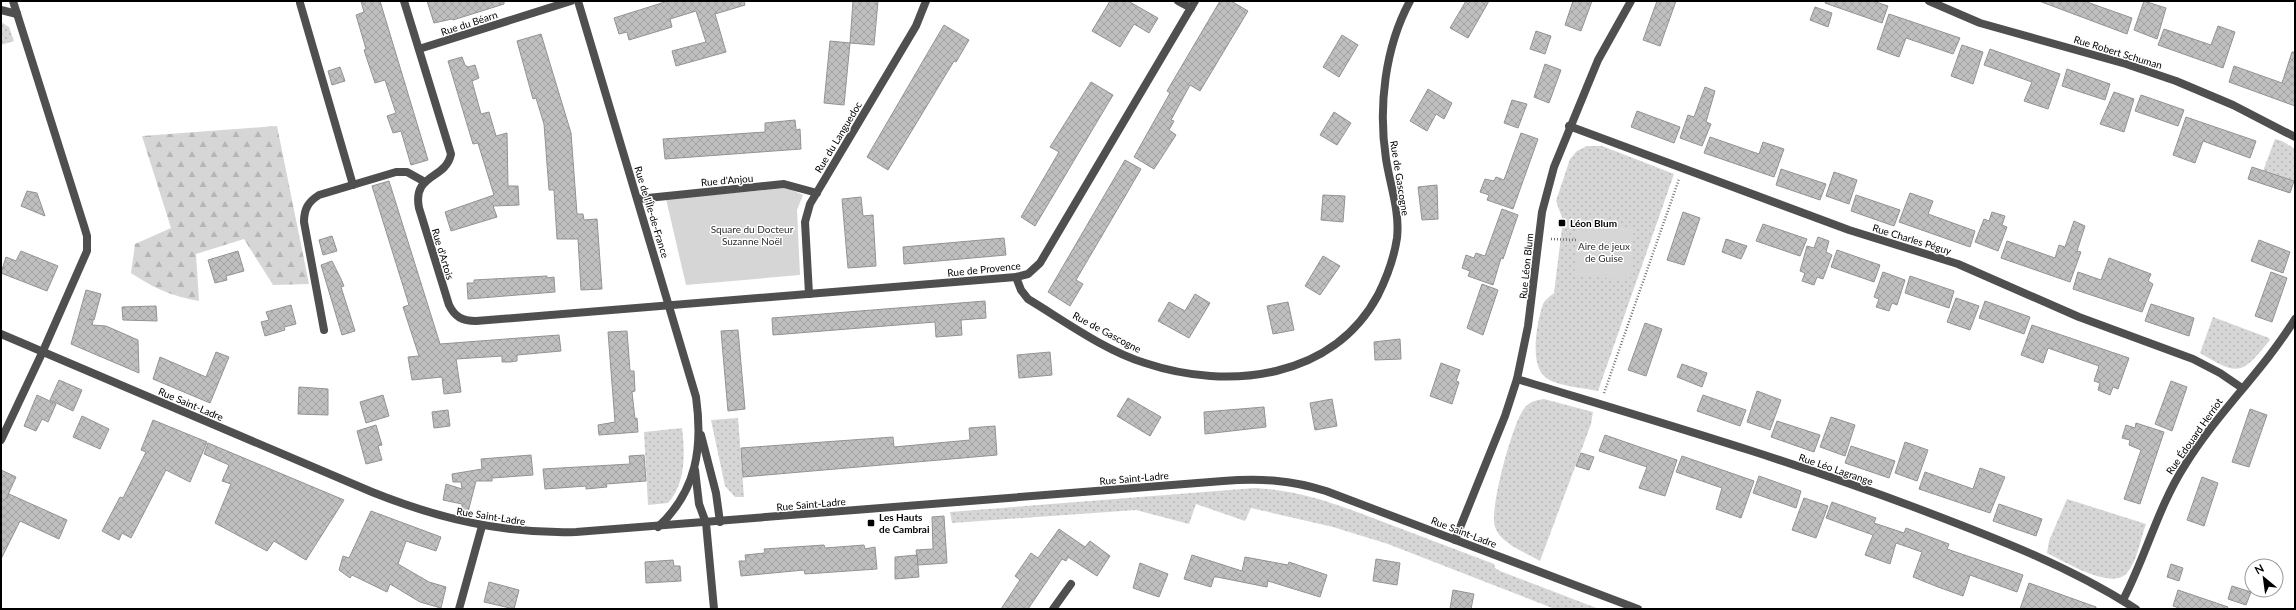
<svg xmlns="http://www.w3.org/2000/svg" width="2296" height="610" font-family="Lato,sans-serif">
<defs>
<pattern id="grass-dots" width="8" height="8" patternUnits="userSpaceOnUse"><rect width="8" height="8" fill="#d6d6d6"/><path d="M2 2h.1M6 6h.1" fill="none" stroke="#b6b6b6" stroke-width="1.8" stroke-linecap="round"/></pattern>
<pattern id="forest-firs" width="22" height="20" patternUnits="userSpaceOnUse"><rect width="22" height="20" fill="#d6d6d6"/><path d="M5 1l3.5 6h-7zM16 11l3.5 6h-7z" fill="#b6b6b6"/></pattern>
<pattern id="building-cross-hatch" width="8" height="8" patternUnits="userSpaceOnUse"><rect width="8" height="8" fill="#bfbfbf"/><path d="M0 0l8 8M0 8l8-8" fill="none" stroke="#a2a2a2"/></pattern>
</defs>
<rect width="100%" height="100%" fill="#fff"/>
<g fill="url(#grass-dots)">
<polygon points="1,22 9,27 14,41 1,45"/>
<polygon points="2275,139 2282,141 2295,149 2295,181 2263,171"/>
<path d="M1587 146H1602L1674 174 1598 391C1585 388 1555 386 1545 377 1529 363 1537 322 1543 304 1545 300 1550 296 1554 293L1563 220 1556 201 1570 159 1577 151Z"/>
<path d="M2213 317 2269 338 2270 340C2242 374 2240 377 2200 353Z"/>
<path d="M1544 399 1593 412 1591 424 1540 561C1525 552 1501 544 1495 527 1489 509 1512 426 1523 410 1528 402 1536 400 1544 399Z"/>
<polygon points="738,418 744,497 735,497 725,486 711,420"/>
<path d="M682 428C685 453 686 483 668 503L648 505 644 432Z"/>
<path d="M1255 488C1305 491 1341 506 1386 523 1422 537 1458 550 1494 564L1495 568 1500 571 1599 609H1555L1388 544 1333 527 1251 508 1245 521 1196 504 1189 524 1136 510 952 523 950 512Z"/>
<path d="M2067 499 2146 524C2140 539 2138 560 2127 573 2112 591 2064 561 2047 553L2049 541Z"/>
</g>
<path fill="url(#forest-firs)" d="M277 126 309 284 273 285 244 239 196 254 199 301C171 296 154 288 131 273L135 244 171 228 142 136Z"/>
<g fill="#d6d6d6">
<polygon points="788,188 803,195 797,210 800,275 686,285 666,199"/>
<polygon points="1578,224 1634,229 1630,280 1574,275"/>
</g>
<g fill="url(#building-cross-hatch)" stroke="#939393">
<polygon points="361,1 380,1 428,160 411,165 401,131 393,133 387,116 396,113 385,80 375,83 364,50 366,49 356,15 364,12"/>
<polygon points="427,1 504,1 504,4 453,20 452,19 434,23"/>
<polygon points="668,1 744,1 745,5 715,14 726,52 676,66 672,51 706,42 696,11 670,19 672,27 629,40 627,32 619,34 614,18"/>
<polygon points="853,1 878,1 874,45 850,43"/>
<polygon points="1110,1 1128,1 1158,18 1149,33 1134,24 1120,47 1092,31"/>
<polygon points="1220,1 1231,1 1248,11 1200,91 1190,85 1171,120 1174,121 1169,130 1176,135 1154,169 1134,157 1170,93 1167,91"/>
<polygon points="1466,1 1489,1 1468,38 1450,28"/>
<polygon points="1573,1 1592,1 1581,31 1565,25"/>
<polygon points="1657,1 1676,1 1660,46 1643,40"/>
<polygon points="1826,1 1873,1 1888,6 1882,23 1825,3"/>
<polygon points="2039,1 2084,1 2132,18 2127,34"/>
<polygon points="2144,1 2166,8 2157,39 2134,30"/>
<polygon points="1815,7 1832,13 1828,27 1810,20"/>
<polygon points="1889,14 1960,38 1953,54 1906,38 1899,57 1877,49"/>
<polygon points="944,25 969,40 956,62 954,61 888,170 867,157"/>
<polygon points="2218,26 2235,32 2223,68 2158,45 2164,29 2211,45"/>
<polygon points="1536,31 1551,36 1545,54 1530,49"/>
<polygon points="541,34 571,133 577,214 583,214 584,220 597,219 602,289 581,290 578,239 557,239 554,190 549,190 544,124 536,98 533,99 517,41"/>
<polygon points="1342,35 1358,45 1339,77 1323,67"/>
<polygon points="830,41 850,43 844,105 824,103"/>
<polygon points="1962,45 1983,52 1973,84 1951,76"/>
<polygon points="1990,49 2060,74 2048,109 2024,101 2032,82 1984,65"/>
<polygon points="2292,52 2295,52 2295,106 2229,82 2234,66 2282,83"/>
<polygon points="462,57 465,65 468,67 475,65 479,78 472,81 481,114 489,112 496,136 507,133 508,186 518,186 519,205 493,206 497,217 451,231 445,212 494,195 478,143 473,144 448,61"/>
<polygon points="1545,64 1561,70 1549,103 1534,97"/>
<polygon points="340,67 345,81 332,85 328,71"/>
<polygon points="2067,69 2110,84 2105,100 2062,86"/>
<polygon points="1091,82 1113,95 1035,226 1021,217 1059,152 1050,147"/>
<polygon points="1705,87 1715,91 1706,122 1711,124 1702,146 1680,138 1688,115 1694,117"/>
<polygon points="1428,89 1452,103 1444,119 1436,114 1427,131 1410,121"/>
<polygon points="2114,92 2134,99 2124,132 2100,124"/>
<polygon points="2141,95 2184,110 2178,126 2135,111"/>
<polygon points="1512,100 1527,104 1518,128 1504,123"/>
<polygon points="1637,111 1680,127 1674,143 1631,127"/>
<polygon points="1334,112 1351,123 1337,145 1320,135"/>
<polygon points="2186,117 2256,141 2250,158 2203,141 2195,163 2173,155"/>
<polygon points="795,120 796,130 800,129 801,149 665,159 663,139 765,132 765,123"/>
<polygon points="1521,133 1538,139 1513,209 1487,200 1489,195 1480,192 1485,179 1494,181 1496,177 1504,180"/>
<polygon points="1710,137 1759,154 1763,142 1784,149 1774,177 1704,153"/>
<polygon points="1125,160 1141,169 1076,280 1083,284 1070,306 1048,292"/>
<polygon points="2252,167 2294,181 2290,193 2248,179"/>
<polygon points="1781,169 1826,184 1820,200 1776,185"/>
<polygon points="1834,172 1857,180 1849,204 1826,196"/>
<polygon points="389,181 440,344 559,335 561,351 517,355 517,361 510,362 502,362 502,356 456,359 461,392 444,394 442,377 412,380 408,357 419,356 403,307 409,305 372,186"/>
<polygon points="1437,185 1438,219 1422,220 1418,187"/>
<polygon points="27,191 37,193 45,216 21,206"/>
<polygon points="1910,193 1933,201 1928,214 1975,231 1970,247 1899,222"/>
<polygon points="1323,195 1345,196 1343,222 1321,220"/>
<polygon points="1856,195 1900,210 1894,226 1851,211"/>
<polygon points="861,197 863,216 873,215 876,266 848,268 842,199"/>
<polygon points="1502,209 1518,215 1503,259 1501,258 1493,285 1468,276 1470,271 1462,268 1466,255 1474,258 1476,253 1485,256"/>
<polygon points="1683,212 1700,218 1684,265 1667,260"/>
<polygon points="1992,212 2005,216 2002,225 2007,227 1998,251 1975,242 1984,219 1989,221"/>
<polygon points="2074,221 2085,226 2077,251 2081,252 2070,282 2001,258 2007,241 2055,258 2059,245 2065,247"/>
<polygon points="1763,224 1807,239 1800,256 1756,241"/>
<polygon points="332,236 337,251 323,255 319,240"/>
<polygon points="1818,237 1829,241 1826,252 1832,255 1823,279 1817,277 1814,285 1802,281 1805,273 1800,271 1807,246 1814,248"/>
<polygon points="1004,238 1006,255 904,264 903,247"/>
<polygon points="1726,239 1747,246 1741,259 1722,252"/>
<polygon points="2259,240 2290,252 2283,273 2251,261"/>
<polygon points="1837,250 1880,265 1874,282 1831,267"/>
<polygon points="21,251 58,266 47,291 1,273 6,257 16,261"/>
<polygon points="238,251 244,271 226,276 227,280 215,283 208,260"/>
<polygon points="1323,256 1340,266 1320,295 1305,286"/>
<polygon points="2109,258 2151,274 2148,281 2153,284 2142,312 2073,289 2078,272 2101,280"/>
<polygon points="332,261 341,279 344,286 341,287 355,331 342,335 321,265"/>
<polygon points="1883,272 1905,280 1897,305 1892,303 1889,311 1876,307 1879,299 1874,297"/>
<polygon points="2271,272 2287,278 2272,322 2255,316"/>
<polygon points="547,276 547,278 554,277 555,292 468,299 467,283 474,283 474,280"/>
<polygon points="1910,276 1954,291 1949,308 1905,293"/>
<polygon points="1482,284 1498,290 1483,335 1467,328"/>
<polygon points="86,290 101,294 94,320 89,319 93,321 92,325 106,326 138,340 139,373 71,344"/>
<polygon points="1195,294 1210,303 1189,338 1158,321 1169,302 1185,311"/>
<polygon points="1956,298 1979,306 1970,330 1947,322"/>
<polygon points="985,301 986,318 961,320 962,335 936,337 935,322 773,335 772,318"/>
<polygon points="1985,301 2030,317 2024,334 1979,318"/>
<polygon points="1288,302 1294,330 1273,334 1267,306"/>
<polygon points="2151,304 2194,318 2189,336 2145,321"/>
<polygon points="291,305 296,324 284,327 285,330 265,336 261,322 269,320 266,312"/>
<polygon points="156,306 157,321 123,320 122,307"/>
<polygon points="1645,323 1662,329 1646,376 1628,370"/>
<polygon points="2032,325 2129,358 2118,389 2113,387 2110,395 2098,390 2100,383 2094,381 2099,366 2048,348 2043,363 2021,355"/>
<polygon points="738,330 745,409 728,411 721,331"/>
<polygon points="627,331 630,371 634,371 635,391 632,392 635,419 637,418 638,432 599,435 598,425 615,422 608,332"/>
<polygon points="1400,339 1401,359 1375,360 1374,342"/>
<polygon points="216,352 229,357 210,403 153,379 160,357 206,377"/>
<polygon points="1050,352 1052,375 1019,378 1017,355"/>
<polygon points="1441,363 1460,370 1456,381 1459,382 1452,404 1430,396"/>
<polygon points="1682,364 1707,373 1702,387 1677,377"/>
<polygon points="59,380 82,390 73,411 50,400"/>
<polygon points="2171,381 2187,387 2172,431 2155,424"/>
<polygon points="299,387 328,389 328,415 298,414"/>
<polygon points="1757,391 1781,400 1770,430 1747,422"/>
<polygon points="37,395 56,404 48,422 42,419 36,431 24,426"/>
<polygon points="383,395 389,416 366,423 360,402"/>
<polygon points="1703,395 1746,410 1740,426 1697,411"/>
<polygon points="1128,398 1161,417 1150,436 1117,416"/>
<polygon points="1332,399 1337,426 1315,430 1310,403"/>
<polygon points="1264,407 1266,427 1205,434 1204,412"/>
<polygon points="2250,409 2267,415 2249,467 2232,462"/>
<polygon points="448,410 450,426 434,428 432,412"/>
<polygon points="82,416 109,429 100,449 73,437"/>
<polygon points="1831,417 1855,425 1845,456 1820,447"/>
<polygon points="153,420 207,442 190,482 166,470 131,538 122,533 119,540 102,531 120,497 123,498 146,452 141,450"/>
<polygon points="1777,421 1820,435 1814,452 1771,437"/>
<polygon points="2136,423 2164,432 2140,504 2124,499 2141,450 2129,445 2130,440 2122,438 2126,425 2135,428"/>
<polygon points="376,425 382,445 378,446 382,460 366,464 357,431"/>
<polygon points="995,426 997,455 743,477 741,448 893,437 894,447 970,440 969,428"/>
<polygon points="1605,435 1677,460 1665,496 1639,488 1647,467 1599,451"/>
<polygon points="1905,442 1928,450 1917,481 1895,473"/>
<polygon points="208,443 344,500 306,560 274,541 267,551 215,523 231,484 222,481 229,465 204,454"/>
<polygon points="1851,446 1895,461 1889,478 1845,463"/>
<polygon points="1581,453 1594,457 1589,470 1576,466"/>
<polygon points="531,455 533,475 492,478 492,481 476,481 467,516 462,515 462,504 443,500 446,484 462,489 461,482 453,482 452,474 482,469 481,459"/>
<polygon points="644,455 646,481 606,484 607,487 586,489 586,486 545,489 543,469 630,464 629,456"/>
<polygon points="1682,456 1754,481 1741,518 1716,509 1722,488 1676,472"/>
<polygon points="1980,468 2005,477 1990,513 1919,489 1925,472 1973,489"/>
<polygon points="1,470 16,477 6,499 9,494 67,520 59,539 20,521 1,559"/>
<polygon points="1759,476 1801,491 1796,508 1753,493"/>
<polygon points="2202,477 2218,483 2204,526 2187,520"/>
<polygon points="1804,498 1828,506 1816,538 1792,530"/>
<polygon points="1832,502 1876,518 1874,523 1904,533 1906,528 1949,544 1947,549 2023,575 2017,592 1970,575 1963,596 1938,587 1913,577 1922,552 1896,543 1890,564 1865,555 1873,535 1826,518"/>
<polygon points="1999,504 2042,519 2036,536 1993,521"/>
<polygon points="371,511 441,537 436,551 406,541 398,564 429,582 446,587 441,608 420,602 390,584 387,592 352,575 350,578 339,570 343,556 349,558"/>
<polygon points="944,516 947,563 918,565 916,550 933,549 932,517"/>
<polygon points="1059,529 1085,547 1090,541 1110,556 1097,576 1068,557 1066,561 1062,559 1028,609 1001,609 1020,580 1015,576 1031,553 1038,558"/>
<polygon points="824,545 825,548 864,545 865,549 875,547 877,569 805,574 804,570 741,576 739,561 746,561 745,555 765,553 764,549"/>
<polygon points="917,555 919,577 895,579 895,557"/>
<polygon points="1192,555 1242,571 1245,557 1288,565 1289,562 1327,575 1320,597 1268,581 1267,587 1217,577 1214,577 1211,587 1184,579"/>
<polygon points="1376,559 1400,563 1397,585 1373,581"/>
<polygon points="673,560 674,566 680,566 681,581 646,583 645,562"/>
<polygon points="1140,563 1168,574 1159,597 1133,588"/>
<polygon points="2171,564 2183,568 2179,581 2167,577"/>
<polygon points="489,582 519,590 514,609 484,602"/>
<polygon points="2029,583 2096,607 2096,609 2020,609"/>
<polygon points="2232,586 2251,592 2246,605 2228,599"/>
<polygon points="1453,590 1474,594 1471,609 1450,609"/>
<polygon points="2178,590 2228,607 2227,609 2182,609 2173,606"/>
</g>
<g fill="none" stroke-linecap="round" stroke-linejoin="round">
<g stroke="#717171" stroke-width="2.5" stroke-dasharray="1 2" stroke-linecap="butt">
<polyline points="1551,239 1577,240"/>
<polyline points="1604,393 1679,179"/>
</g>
<g stroke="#4f4f4f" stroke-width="8">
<polyline points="13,1 84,226 87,236 87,251 43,351"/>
<polyline points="300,3 353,185"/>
<polyline points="1,10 17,14"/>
<path d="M324 330 304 222C304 209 308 202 319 195L396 172H407L425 182"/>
<polyline points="459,609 482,526"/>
</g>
<g stroke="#4f4f4f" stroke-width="8">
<path d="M404 1 451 154C446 180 412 173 419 208L449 305C455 317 462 321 476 321L1016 277 1028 274 1040 263 1195 1"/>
<path d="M578 1 696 397C703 447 697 491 658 527"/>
<polyline points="1178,1 1191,8"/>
<polyline points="1929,1 1980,23 2126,64 2176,81 2233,105 2295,137"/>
<polyline points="419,49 571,1"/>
<polyline points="1569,126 1849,230 1958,264 2079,317 2193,359 2220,373 2242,388"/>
<polyline points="638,199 784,184 817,193"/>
<path d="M1016 277 1021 290 1028 299C1066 322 1104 350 1145 363 1229 391 1333 379 1378 295 1387 277 1394 258 1397 238 1400 211 1390 185 1386 159 1378 107 1385 47 1410 1"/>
<polyline points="809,294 805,222 810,204 916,26 926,1"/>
<path d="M1517 379C1652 420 1787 459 1919 509 1993 537 2069 566 2136 609"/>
<polyline points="701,435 716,493 720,522"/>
<polyline points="1,440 43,351"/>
<polyline points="695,470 699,504 706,523 714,609"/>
<polyline points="1455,540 1505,416 1517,379 1528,326 1542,212 1554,167 1598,60 1631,1"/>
<path d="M2123 600C2146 556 2158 507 2185 465 2217 413 2263 371 2295 319"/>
<polyline points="1053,609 1071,584"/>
</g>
<path stroke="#4f4f4f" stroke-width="8" d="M1 334 372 492C439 519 504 534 576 532L1223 481C1260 478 1291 480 1326 491L1638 609"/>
</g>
<g fill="#000" stroke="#fff" stroke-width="1.5">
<rect x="1558" y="219" width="8" height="8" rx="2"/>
<rect x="867" y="519" width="8" height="8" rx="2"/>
</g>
<g text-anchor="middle" stroke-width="3" stroke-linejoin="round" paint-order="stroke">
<g font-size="10" fill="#000" stroke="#fff">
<text transform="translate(469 23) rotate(-18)" y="4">Rue du Béarn</text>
<text transform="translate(2118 52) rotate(17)" y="4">Rue Robert Schuman</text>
<text transform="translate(838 137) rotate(-59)" y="4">Rue du Languedoc</text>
<text transform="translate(1400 178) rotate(81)" y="4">Rue de Gascogne</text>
<text transform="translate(727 180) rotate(-5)" y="4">Rue d'Anjou</text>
<text transform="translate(652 212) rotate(73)" y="4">Rue de l'Île-de-France</text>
<text transform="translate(1912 239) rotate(17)" y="4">Rue Charles Péguy</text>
<text transform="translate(443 254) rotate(73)" y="4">Rue d'Artois</text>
<text transform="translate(1526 266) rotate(-84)" y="4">Rue Léon Blum</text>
<text transform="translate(984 269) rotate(-6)" y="4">Rue de Provence</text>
<text transform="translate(1107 332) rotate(28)" y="4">Rue de Gascogne</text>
<text transform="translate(191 404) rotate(23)" y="4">Rue Saint-Ladre</text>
<text transform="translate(2194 436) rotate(-55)" y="4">Rue Édouard Herriot</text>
<text transform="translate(1836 469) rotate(19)" y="4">Rue Léo Lagrange</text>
<text transform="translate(1134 478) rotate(-5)" y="4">Rue Saint-Ladre</text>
<text transform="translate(811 504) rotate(-5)" y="4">Rue Saint-Ladre</text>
<text transform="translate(491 516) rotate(9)" y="4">Rue Saint-Ladre</text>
<text transform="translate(1464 532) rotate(21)" y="4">Rue Saint-Ladre</text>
</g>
<g font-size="10" font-weight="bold" fill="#000" stroke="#fff" text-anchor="start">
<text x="1570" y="227">Léon Blum</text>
<text x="879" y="521">Les Hauts<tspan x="879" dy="12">de Cambrai</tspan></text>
</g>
<g font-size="10" fill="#2d2d2d" stroke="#fff">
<text x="752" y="233">Square du Docteur<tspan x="752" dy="12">Suzanne Noël</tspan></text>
<text x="1604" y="250">Aire de jeux<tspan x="1604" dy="12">de Guise</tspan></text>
</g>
</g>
<rect width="2296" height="610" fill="none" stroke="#000000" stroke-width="4"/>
<g transform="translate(2264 578) rotate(331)"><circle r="19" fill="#ffffff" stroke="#999999"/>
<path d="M0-3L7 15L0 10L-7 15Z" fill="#000000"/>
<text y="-6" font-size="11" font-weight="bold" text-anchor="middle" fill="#000000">N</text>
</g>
</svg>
